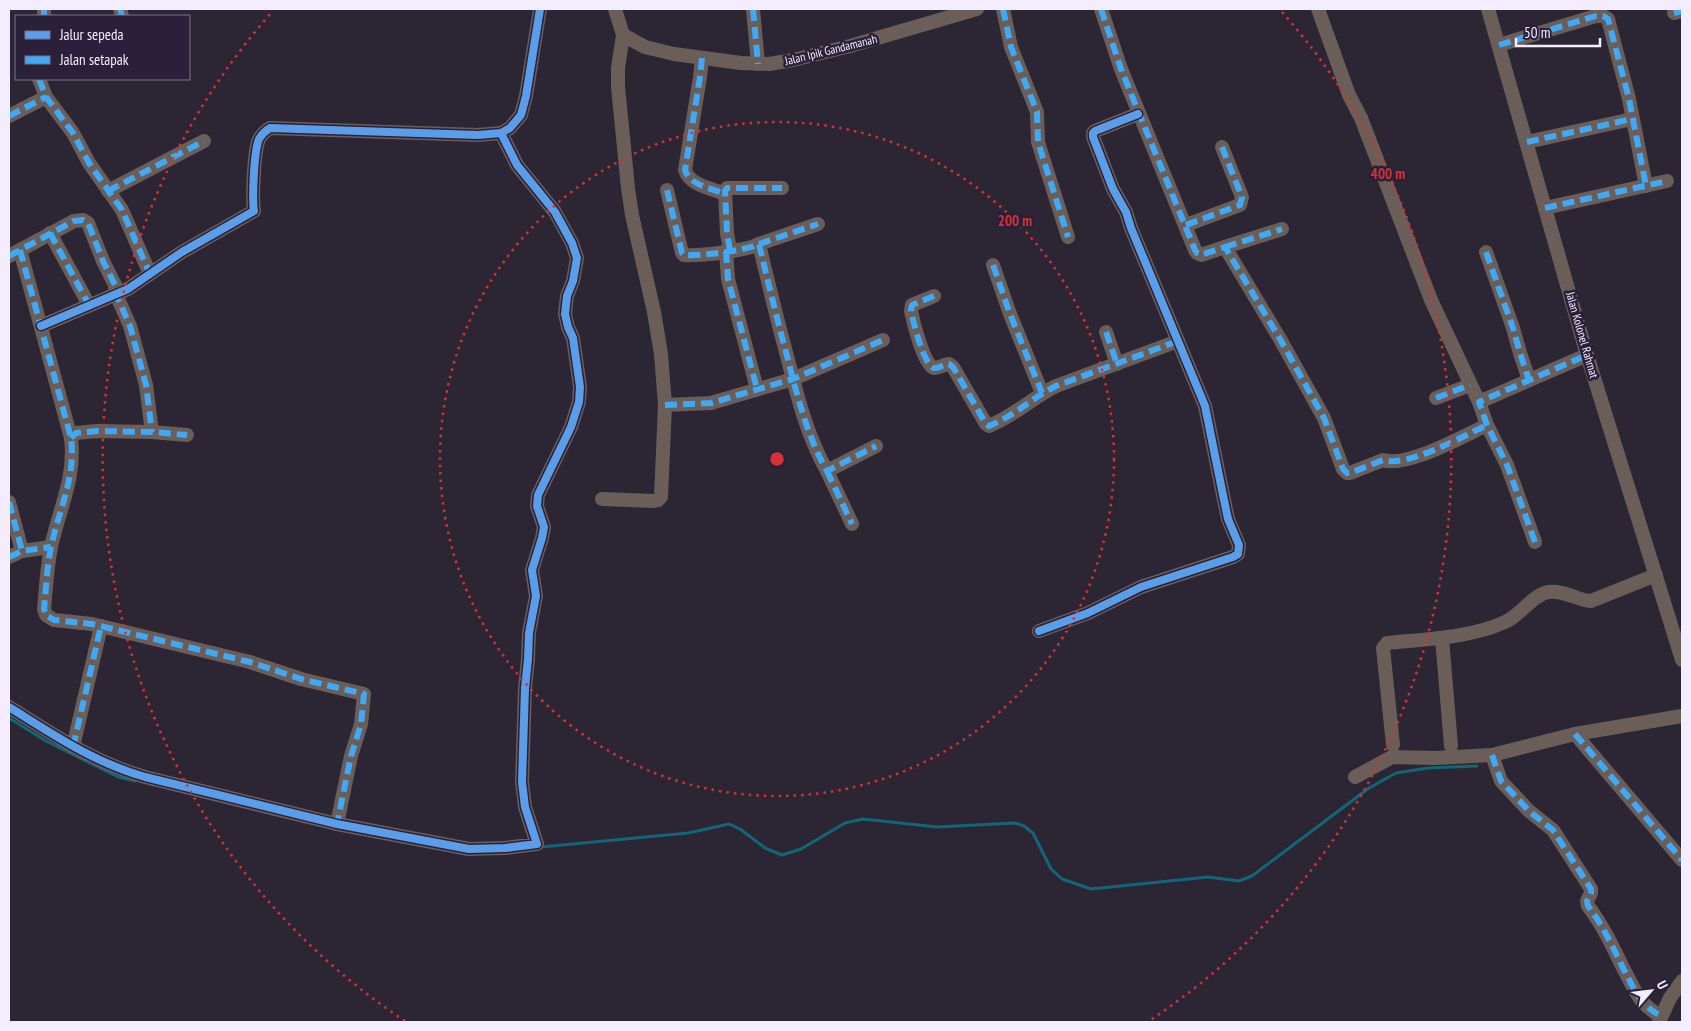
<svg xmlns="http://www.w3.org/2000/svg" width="1691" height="1031" font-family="'PT Sans Narrow',sans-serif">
<rect width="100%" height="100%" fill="#2c2634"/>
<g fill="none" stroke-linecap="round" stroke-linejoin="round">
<g stroke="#136578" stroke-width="3">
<polyline points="9,718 46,741 118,777 135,781"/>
<polyline points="541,847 688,833 729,824 740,829 765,848 782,855 801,849 845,823 863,819 937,827 1015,823 1024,826 1033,833 1051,869 1062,879 1091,889 1208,877 1239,881 1252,876 1369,788 1396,773 1428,768 1477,766"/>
</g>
<g stroke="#6b5e59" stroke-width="14">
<polyline points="120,9 122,16"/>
<polyline points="615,9 623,35 645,47 674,54 741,63 769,64 793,60 850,46 977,9"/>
<polyline points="753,9 758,64"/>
<polyline points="1003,9 1011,47 1037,112 1038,142 1068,237"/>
<path d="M1101 9 1121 69 1195 250 1197 253 1201 255 1225 247 1280 339 1324 418 1343 469 1347 473H1350L1383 460C1407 468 1463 436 1487 425"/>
<polyline points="1318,9 1349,95 1361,118 1431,300 1479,402 1487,425 1507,465 1535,542"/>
<polyline points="1488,9 1587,355 1682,660"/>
<polyline points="1674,13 1682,11"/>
<polyline points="44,16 44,9"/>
<polyline points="1499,45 1596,16 1603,16 1608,19 1629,99 1646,186"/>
<path d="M702 58 700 77 685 170C690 186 712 188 725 194"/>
<polyline points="39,79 46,97 73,133 89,163 122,210 150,274"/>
<polyline points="9,116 46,97"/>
<polyline points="1527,142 1632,119"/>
<path d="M667 190 682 253 684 255C700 256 745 251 759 244 768 282 777 319 787 356 797 395 807 436 827 471L876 446"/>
<polyline points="108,191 204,141"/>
<polyline points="1545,208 1667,181"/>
<polyline points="1186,225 1240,205 1242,197 1222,147"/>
<polyline points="50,233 89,305"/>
<polyline points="759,244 818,224"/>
<polyline points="1225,247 1282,229"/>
<path d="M20 250 71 438C76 478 59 509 51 547 47 567 46 588 44 609L46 615 54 620 92 624 250 662 301 679 364 694 361 724 351 756 337 824"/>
<polyline points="730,250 727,233 725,191 727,188 782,188"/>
<polyline points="726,251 728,279 757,389"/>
<polyline points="1486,252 1513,328 1520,353 1529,380"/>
<polyline points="9,256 74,221 83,220 88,223 103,261 115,285 116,294 130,326 146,385 152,432"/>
<polyline points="993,265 1010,314 1042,393"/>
<path d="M934 296 912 305 911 311C913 321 924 366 934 368 938 369 944 364 949 364L953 367 986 424 989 426C1014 416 1032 398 1056 386L1178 341"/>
<path d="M41 326 128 289 182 252 254 211C252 197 254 151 259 139 262 134 265 131 270 128L478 135 501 133 510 128 521 115 526 96 540 9"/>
<polyline points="1106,332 1117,364"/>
<polyline points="1436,398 1470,385"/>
<polyline points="1479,402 1587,355"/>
<polyline points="665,405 711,403 793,379 883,340"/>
<polyline points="71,438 76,433 97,431 152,432 187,435"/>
<polyline points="827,471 852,524"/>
<polyline points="602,499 654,501 658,500 661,497 665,405 661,354 654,312 632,215 628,188 618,87 618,68 623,35"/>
<polyline points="9,502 22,551"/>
<polyline points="9,557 22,551 51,547"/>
<polyline points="1039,631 1088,613 1141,587 1233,557 1238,554 1239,545 1228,519 1224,500 1205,406 1131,228 1126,212 1113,189 1093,137 1093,133 1095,131 1138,114"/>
<polyline points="1442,638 1451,746"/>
<path d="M9 707C54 735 93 762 145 777L337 824 469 849 505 848 537 844 525 807 522 782 525 688 528 659 529 633 536 596 532 570 542 538 544 527 537 506 538 495 571 427 579 402 580 387 573 338 568 327 565 314 567 296 573 281 577 258 572 243 555 212 517 165 501 133"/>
<polyline points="1575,734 1682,860"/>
<path d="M1393 745 1383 648 1387 643C1425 639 1470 638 1505 622 1520 616 1533 594 1549 592 1564 590 1577 600 1591 601L1656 575"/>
<polyline points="73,747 101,626"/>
<path d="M1492 755 1501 781 1529 811 1553 830 1591 889V893L1587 901 1588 906C1602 924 1613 947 1623 968 1635 989 1638 1004 1661 1016"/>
<polyline points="1355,777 1392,757 1435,758 1492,755 1575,734 1682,716"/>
<polyline points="1659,1022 1670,998 1682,981"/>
</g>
<g stroke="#3fa9f5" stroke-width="6" stroke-dasharray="12 6" stroke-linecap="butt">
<polyline points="120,9 122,16"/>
<polyline points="753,9 758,64"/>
<polyline points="1003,9 1011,47 1037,112 1038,142 1068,237"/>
<path d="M1101 9 1121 69 1195 250 1197 253 1201 255 1225 247 1280 339 1324 418 1343 469 1347 473H1350L1383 460C1407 468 1463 436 1487 425"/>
<polyline points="1674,13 1682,11"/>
<polyline points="44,16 44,9"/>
<polyline points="1499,45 1596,16 1603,16 1608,19 1629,99 1646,186"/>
<path d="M702 58 700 77 685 170C690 186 712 188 725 194"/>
<polyline points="39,79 46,97 73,133 89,163 122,210 150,274"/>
<polyline points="9,116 46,97"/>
<polyline points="1527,142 1632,119"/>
<path d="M667 190 682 253 684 255C700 256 745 251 759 244 768 282 777 319 787 356 797 395 807 436 827 471L876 446"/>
<polyline points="108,191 204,141"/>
<polyline points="1545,208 1667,181"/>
<polyline points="1186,225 1240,205 1242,197 1222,147"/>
<polyline points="50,233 89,305"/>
<polyline points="759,244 818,224"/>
<polyline points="1225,247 1282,229"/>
<path d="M20 250 71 438C76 478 59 509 51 547 47 567 46 588 44 609L46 615 54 620 92 624 250 662 301 679 364 694 361 724 351 756 337 824"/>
<polyline points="730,250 727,233 725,191 727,188 782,188"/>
<polyline points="726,251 728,279 757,389"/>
<polyline points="1486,252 1513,328 1520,353 1529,380"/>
<polyline points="9,256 74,221 83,220 88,223 103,261 115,285 116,294 130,326 146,385 152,432"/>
<polyline points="993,265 1010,314 1042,393"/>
<path d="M934 296 912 305 911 311C913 321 924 366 934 368 938 369 944 364 949 364L953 367 986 424 989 426C1014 416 1032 398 1056 386L1178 341"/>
<polyline points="1106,332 1117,364"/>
<polyline points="1436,398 1470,385"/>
<polyline points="665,405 711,403 793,379 883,340"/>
<polyline points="71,438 76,433 97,431 152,432 187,435"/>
<polyline points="827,471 852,524"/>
<polyline points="9,502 22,551"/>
<polyline points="1535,542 1507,465 1487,425 1479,402 1587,355"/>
<polyline points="9,557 22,551 51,547"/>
<polyline points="1575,734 1682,860"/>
<polyline points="73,747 101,626"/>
<path d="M1492 755 1501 781 1529 811 1553 830 1591 889V893L1587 901 1588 906C1602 924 1613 947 1623 968 1635 989 1638 1004 1661 1016"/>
</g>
<defs>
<g id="cycleway">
<path d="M41 326 128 289 182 252 254 211C252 197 254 151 259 139 262 134 265 131 270 128L478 135 501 133 510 128 521 115 526 96 540 9"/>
<polyline points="1039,631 1088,613 1141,587 1233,557 1238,554 1239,545 1228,519 1224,500 1205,406 1131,228 1126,212 1113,189 1093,137 1093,133 1095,131 1138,114"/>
<path d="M9 707C54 735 93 762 145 777L337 824 469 849 505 848 537 844 525 807 522 782 525 688 528 659 529 633 536 596 532 570 542 538 544 527 537 506 538 495 571 427 579 402 580 387 573 338 568 327 565 314 567 296 573 281 577 258 572 243 555 212 517 165 501 133"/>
</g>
</defs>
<use href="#cycleway" stroke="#2b203a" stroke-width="11"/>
<use href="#cycleway" stroke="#5a9eea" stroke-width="8"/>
</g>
<g fill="none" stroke="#d73233" stroke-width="2.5" stroke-dasharray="2.5 5">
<circle cx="777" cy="459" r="337"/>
<path d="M405 1021A674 674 0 0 1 272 12M1282 12A674 674 0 0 1 1149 1021"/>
</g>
<g text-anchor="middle" stroke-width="5" stroke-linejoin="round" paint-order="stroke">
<g font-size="12" fill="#f3edff" stroke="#2b203a">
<text transform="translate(831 50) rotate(-14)" y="4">Jalan Ipik Gandamanah</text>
<text transform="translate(1582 335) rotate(74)" y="4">Jalan Kolonel Rahmat</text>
</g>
</g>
<circle cx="777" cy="459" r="8" fill="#d73233" stroke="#2b203a" stroke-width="2.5"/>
<g font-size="15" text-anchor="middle" font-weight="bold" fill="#d73233" stroke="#2b203a" stroke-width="5" stroke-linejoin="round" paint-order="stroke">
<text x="1388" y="179">400 m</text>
<text x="1015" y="226">200 m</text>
</g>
<rect width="1691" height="1031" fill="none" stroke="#f3edff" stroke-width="20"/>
<rect x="15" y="15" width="175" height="65" fill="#2b203a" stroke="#7b7289"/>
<rect x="25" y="31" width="25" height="8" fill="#5a9eea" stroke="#7b7289"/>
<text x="60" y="40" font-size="15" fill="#f3edff">Jalur sepeda</text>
<rect x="25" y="56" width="25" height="8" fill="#3fa9f5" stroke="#7b7289"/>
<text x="60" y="65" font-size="15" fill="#f3edff">Jalan setapak</text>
<g transform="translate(1651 991) rotate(62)" stroke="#2b203a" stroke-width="4" paint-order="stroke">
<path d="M0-4L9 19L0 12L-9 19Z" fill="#f3edff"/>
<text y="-8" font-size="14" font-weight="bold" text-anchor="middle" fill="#f3edff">U</text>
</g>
<path d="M1516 38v8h84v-8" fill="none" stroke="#f3edff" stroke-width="2.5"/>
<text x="1524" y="38" font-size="15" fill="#f3edff" stroke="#2b203a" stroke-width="4" paint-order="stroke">50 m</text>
</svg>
